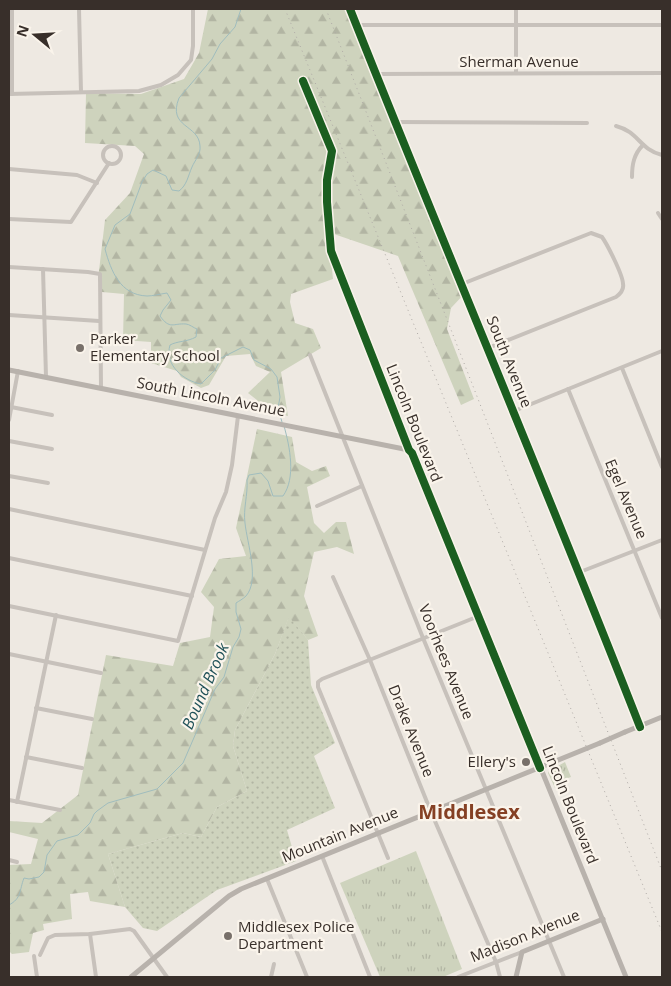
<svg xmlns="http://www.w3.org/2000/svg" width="671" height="986" font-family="'Open Sans',sans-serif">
<defs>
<pattern id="grass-dots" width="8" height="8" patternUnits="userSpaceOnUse" patternTransform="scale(1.25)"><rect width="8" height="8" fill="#ced3bd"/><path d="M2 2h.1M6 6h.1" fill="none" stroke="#b2b5a3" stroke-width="1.8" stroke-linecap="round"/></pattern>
<pattern id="forest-firs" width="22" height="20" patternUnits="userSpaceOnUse" patternTransform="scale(1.25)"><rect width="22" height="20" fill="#ced3bd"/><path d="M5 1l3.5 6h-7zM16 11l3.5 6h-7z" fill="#b2b5a3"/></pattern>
<pattern id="park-tufts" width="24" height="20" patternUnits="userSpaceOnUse" patternTransform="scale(1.25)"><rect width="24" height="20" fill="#ced3bd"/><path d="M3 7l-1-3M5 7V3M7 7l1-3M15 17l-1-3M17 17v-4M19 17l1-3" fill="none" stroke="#b2b5a3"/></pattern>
</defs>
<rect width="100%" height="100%" fill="#eee9e2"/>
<polygon fill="url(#grass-dots)" points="289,616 308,640 311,685 335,743 314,756 335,808 287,830 296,861 217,890 157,931 143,928 125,907 108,854 183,833 201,837 217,807 247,791 233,746 235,730 275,654"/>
<g fill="url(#forest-firs)">
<polygon points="208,9 350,9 466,292 451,308 447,329 474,399 461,405 398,256 328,232 333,279 291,294 290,302 295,323 313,329 321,348 281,372 288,416 257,409 257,400 248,393 270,372 256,366 250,354 226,356 209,385 201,388 181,377 177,371 151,363 151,342 123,340 124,294 102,292 98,279 105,220 130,193 144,154 135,146 85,143 86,93 141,94 184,79 199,53"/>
<polygon points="257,429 292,437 296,462 312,471 326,466 330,476 307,487 314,523 324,533 336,522 346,522 354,554 337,547 314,552 304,596 318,636 308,640 289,617 275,654 235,730 233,746 247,791 217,807 201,837 183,833 108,854 125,907 90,901 88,892 70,894 72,919 43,924 44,930 33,933 29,952 12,954 9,951 10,935 9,932 9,865 31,864 38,839 9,832 9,821 42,823 78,795 106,655 173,666 180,643 210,637 214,607 201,592 219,559 246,556 236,528"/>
</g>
<g fill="url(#park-tufts)">
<polygon points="565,762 571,777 559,781 560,786 555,788 548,773 549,771"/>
<polygon points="416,851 462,969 443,977 380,977 340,883"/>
</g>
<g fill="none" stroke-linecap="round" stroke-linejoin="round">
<g stroke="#a0bdbe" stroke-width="1">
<path d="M241 9 235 27 220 44 212 59 179 98C167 128 199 124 200 146 201 154 195 160 192 167 188 176 187 185 179 191L172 190 166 176 153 170 147 174 142 182 130 214 115 225 105 249C111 271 120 295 147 296 153 296 160 294 167 293L171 300 163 310 160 316C170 330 173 323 186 324 189 324 194 328 197 329L196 337C187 342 177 341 170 345 164 365 184 381 201 384L215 370 221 358 243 347 250 350 254 360 271 369 277 377 280 397 278 408 282 422"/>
<path d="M9 905C22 898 19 891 24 878L29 879 39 877 44 872 47 855 57 841 78 835 90 823 94 814 97 811 108 803 157 789 183 763 215 689 224 677 233 647 239 637 241 629 236 612V603C239 601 243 599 246 596 260 580 247 543 245 523 243 509 248 495 247 480L249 475 261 473 268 481 273 496H283C296 478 290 447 284 426"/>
</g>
<g stroke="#c7c1bb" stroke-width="4">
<polyline points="12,9 12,94"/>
<polyline points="79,9 81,92"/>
<path d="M350 9C445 249 546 486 640 727"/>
<polyline points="357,25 662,25"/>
<polyline points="516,73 516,9"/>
<polyline points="376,74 662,73"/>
<polyline points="303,81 332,151 327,180 327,202 331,251 409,450"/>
<polyline points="9,94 139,91 161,85 178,75 191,60 193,46 193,9"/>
<polyline points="395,122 587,123"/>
<path d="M616 126C639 132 639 149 662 155"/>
<circle cx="112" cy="155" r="9"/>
<polyline points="9,169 77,175 97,183"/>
<path d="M632 177C632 164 634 154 643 145"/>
<polyline points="658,213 662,219"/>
<polyline points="9,219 71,222 109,163"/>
<polyline points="9,267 88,272 100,274 101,388"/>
<polyline points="43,269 46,377"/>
<path d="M462 284 591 233 602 237C607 244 623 275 623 284 624 289 620 294 616 297L488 348"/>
<polyline points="9,315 99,321"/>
<polyline points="310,355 423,638 564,977"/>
<polyline points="622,368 662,467"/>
<polyline points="568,389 662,618"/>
<polyline points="11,407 52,415"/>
<polyline points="514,411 662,351"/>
<polyline points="9,420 18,371"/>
<polyline points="9,441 52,449"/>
<polyline points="9,476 48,483"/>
<polyline points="317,506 362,486"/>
<polyline points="9,509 205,550"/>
<polyline points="9,558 192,596"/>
<polyline points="580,572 662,540"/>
<polyline points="333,577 370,660 431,812 496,962 500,977"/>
<polyline points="9,606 178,641 215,518 226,492 232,465 238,416"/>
<polyline points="9,654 101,673"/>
<polyline points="36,708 92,719"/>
<polyline points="26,757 82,768"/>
<polyline points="9,800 60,810"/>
<polyline points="17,802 56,615"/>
<polyline points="322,856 370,977"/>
<polyline points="388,858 318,687 318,682 322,679 479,616"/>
<polyline points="9,860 17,862"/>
<polyline points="267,879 307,977"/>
<polyline points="90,934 96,977"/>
<polyline points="40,955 48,938 55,935 90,934 130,929 134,931 167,977"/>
<polyline points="34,956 37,977"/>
<polyline points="271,977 274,964"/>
<polyline points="458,977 522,952"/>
</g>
<g stroke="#b8b2ac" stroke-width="5">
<polyline points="9,370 409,450 412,453 626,977"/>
<polyline points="625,732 662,717"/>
<polyline points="131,977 229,896 241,889 600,743"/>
<polyline points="516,977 522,952 603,919"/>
</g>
<g stroke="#afaaa6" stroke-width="1" stroke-dasharray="1 4" stroke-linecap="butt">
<polyline points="285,9 662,932"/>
<polyline points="326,9 662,871"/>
</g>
<polyline stroke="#b8b2ac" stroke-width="5" points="600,743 625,732"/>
<defs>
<g id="cycleway">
<path d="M350 9C445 249 546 486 640 727"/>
<polyline points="303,81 332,151 327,180 327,202 331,251 409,450 412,453 540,768"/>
</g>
</defs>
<use href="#cycleway" stroke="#faf4eb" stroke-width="11"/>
<use href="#cycleway" stroke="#1b5e20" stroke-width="8"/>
</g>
<g fill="#78706a" stroke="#faf4eb" stroke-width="2">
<circle cx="80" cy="348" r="5"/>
<circle cx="526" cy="762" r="5"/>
<circle cx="228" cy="936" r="5"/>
</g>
<g text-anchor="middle" stroke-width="4.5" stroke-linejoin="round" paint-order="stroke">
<g font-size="15" fill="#382f2a" stroke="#faf4eb">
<text x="519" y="67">Sherman Avenue</text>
<text transform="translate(509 362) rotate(68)" y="5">South Avenue</text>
<text transform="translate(211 397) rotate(11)" y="5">South Lincoln Avenue</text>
<text transform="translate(414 423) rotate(68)" y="5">Lincoln Boulevard</text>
<text transform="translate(626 499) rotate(67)" y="5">Egel Avenue</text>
<text transform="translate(446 662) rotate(68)" y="5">Voorhees Avenue</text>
<text transform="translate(411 731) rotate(68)" y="5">Drake Avenue</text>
<text transform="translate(570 805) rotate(68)" y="5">Lincoln Boulevard</text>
<text transform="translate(340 835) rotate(-22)" y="5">Mountain Avenue</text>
<text transform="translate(525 936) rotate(-22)" y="5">Madison Avenue</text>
</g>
<g font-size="15" fill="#382f2a" stroke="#faf4eb" text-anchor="start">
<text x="90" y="344">Parker<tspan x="90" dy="17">Elementary School</tspan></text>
<text x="516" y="767" text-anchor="end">Ellery's</text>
<text x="238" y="932">Middlesex Police<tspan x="238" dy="17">Department</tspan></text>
</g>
<g font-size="16" font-style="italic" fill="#205259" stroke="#faf4eb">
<text transform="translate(205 686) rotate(-66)" y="6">Bound Brook</text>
</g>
<g font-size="20" font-weight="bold" fill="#854024" stroke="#faf4eb">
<text x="469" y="819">Middlesex</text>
</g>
</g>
<rect width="671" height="986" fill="none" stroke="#382f2a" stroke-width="20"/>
<g transform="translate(35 35) rotate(288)" stroke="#faf4eb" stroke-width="4" paint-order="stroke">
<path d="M0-4L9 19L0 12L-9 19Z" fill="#382f2a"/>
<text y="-8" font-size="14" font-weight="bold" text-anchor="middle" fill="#382f2a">N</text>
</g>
</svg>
